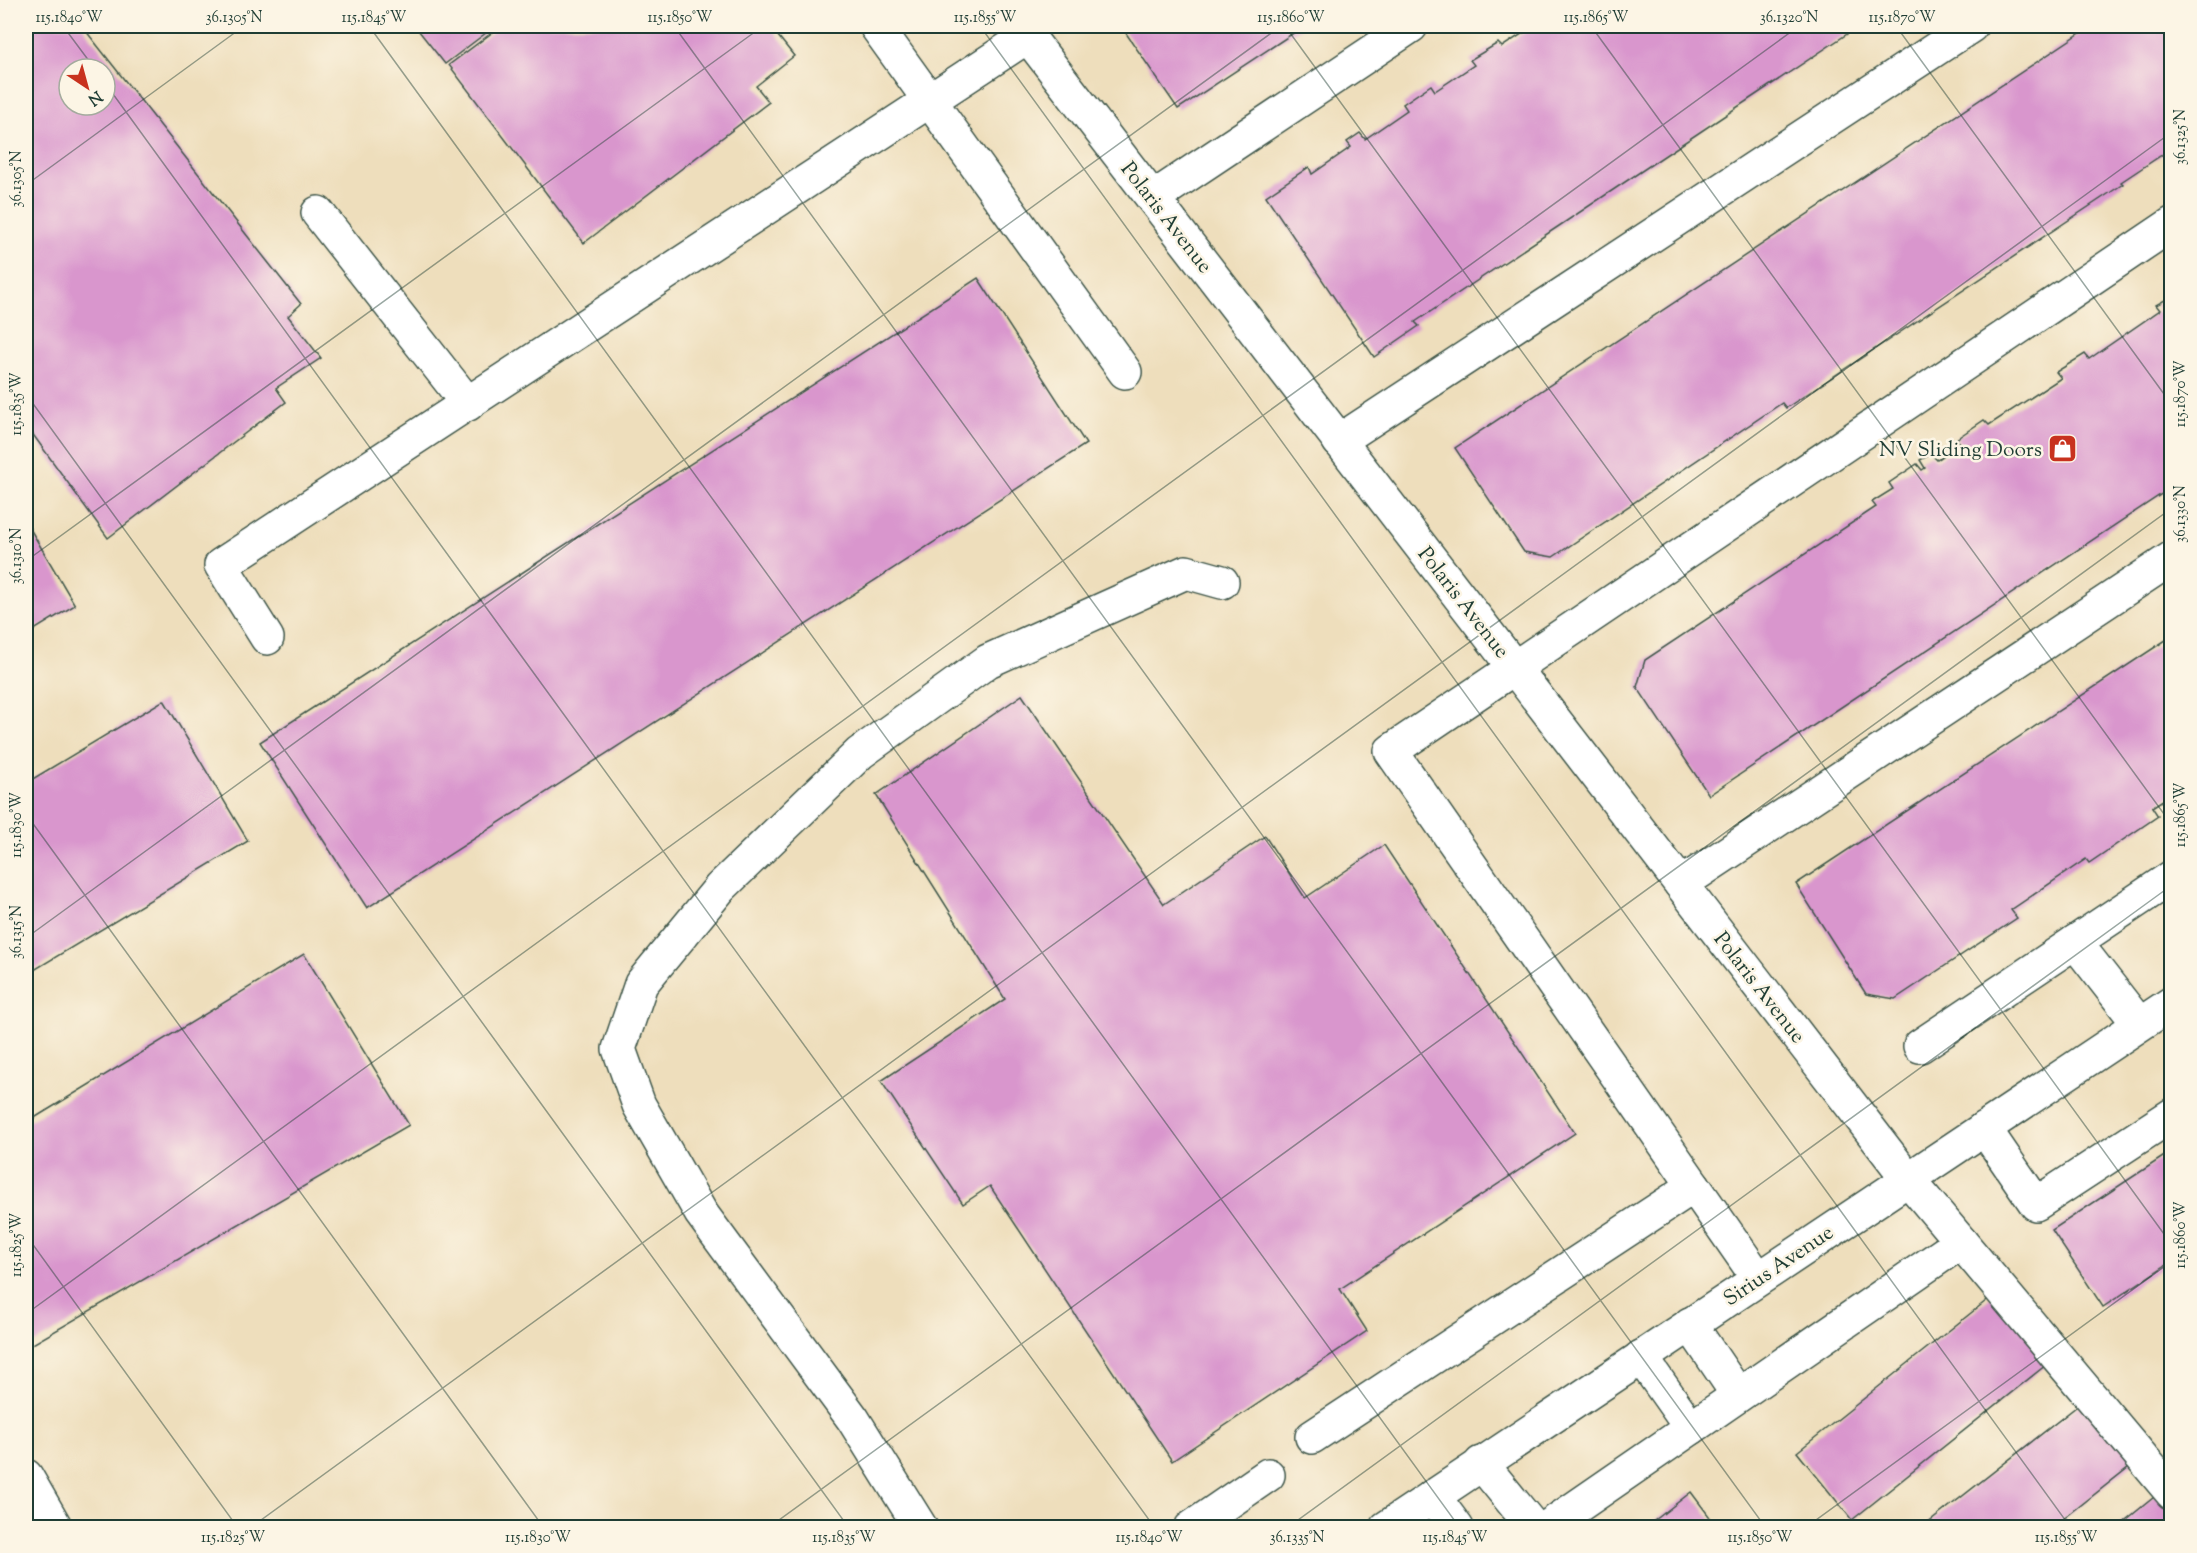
<svg xmlns="http://www.w3.org/2000/svg" width="2197" height="1553" font-family="'Sorts Mill Goudy',serif">
<rect width="100%" height="100%" fill="#fcf5e5"/>
<filter id="ink" filterUnits="userSpaceOnUse"><feTurbulence type="fractalNoise" baseFrequency=".0167" numOctaves="2"/><feDisplacementMap in="SourceGraphic" scale="12" xChannelSelector="R" yChannelSelector="G"/><feConvolveMatrix kernelMatrix="1 2 1 2 8 2 1 2 1" color-interpolation-filters="sRGB"/></filter>
<filter id="wash" filterUnits="userSpaceOnUse"><feTurbulence type="fractalNoise" baseFrequency=".008" numOctaves="4" result="noise"/><feDisplacementMap in="SourceGraphic" scale="24" xChannelSelector="R" yChannelSelector="G"/><feGaussianBlur stdDeviation="1.35" result="paint"/><feColorMatrix in="noise" values="0 0 0 0 0 0 0 0 0 0 0 0 0 0 0 0 0 1.4 0 .05"/><feComposite in="paint" operator="in"/></filter>
<g filter="url(#wash)">
<rect width="100%" height="100%" fill="#eedebc"/>
<g id="blocks">
<g fill="#d996cd" fill-rule="evenodd">
<path d="M26 26H82L301 304 288 316 321 358 276 388 286 402 108 538 26 425ZM69 69H105V105H69Z"/>
<polygon points="415,26 495,26 445,64"/>
<polygon points="501,26 770,26 794,56 756,86 769,102 584,243 449,65"/>
<polygon points="1121,26 1304,26 1178,109"/>
<polygon points="1534,26 1859,26 1415,322 1419,326 1374,357 1266,196 1309,167 1312,174 1351,147 1347,142 1360,133 1365,139 1407,110 1403,104 1431,85 1435,91 1474,65 1470,60 1498,43 1502,47"/>
<polygon points="2091,26 2172,26 2172,148 2121,182 2123,184 1786,408 1782,403 1553,557 1524,552 1455,448"/>
<polygon points="978,278 1086,444 367,908 260,742"/>
<polygon points="2172,296 2172,487 1709,795 1637,687 1645,660 1876,507 1872,502 1893,489 1889,483 1917,464 1922,470 1925,468 1920,460 1931,454 1937,460 1961,444 1956,439 1984,420 1989,425 2061,378 2056,372 2085,354 2089,359 2160,310 2156,305"/>
<polygon points="26,522 75,605 26,635"/>
<polygon points="2172,636 2172,794 2152,807 2158,816 2089,863 2086,859 2011,910 2017,918 1895,999 1866,994 1796,884"/>
<polygon points="1022,695 1164,904 1265,836 1305,898 1384,845 1575,1133 1340,1289 1367,1331 1172,1461 990,1186 963,1204 881,1081 1005,999 876,795"/>
<polygon points="164,700 248,841 26,975 26,783"/>
<polygon points="304,954 409,1125 26,1348 26,1123"/>
<polygon points="2172,1151 2172,1261 2103,1307 2052,1230"/>
<polygon points="1996,1293 2051,1361 1852,1520 1797,1452"/>
<polygon points="2090,1396 2139,1459 2052,1528 1922,1528"/>
<polygon points="2164,1489 2172,1498 2172,1528 2116,1528"/>
<polygon points="1691,1492 1718,1528 1645,1528"/>
</g>
</g>
</g>
<g filter="url(#ink)">
<use href="#blocks" fill-opacity="0" stroke="#3e5548" stroke-width="1.5"/>
<g fill="none" stroke-linecap="round" stroke-linejoin="round">
<defs>
<g id="minor">
<polyline points="876,26 1125,372"/>
<polyline points="1020,26 1908,1179 2172,1493"/>
<polyline points="1153,198 1411,26"/>
<polyline points="318,213 468,404"/>
<polyline points="1339,441 1971,26"/>
<polyline points="267,638 221,565 1028,36"/>
<polyline points="1681,884 2172,558"/>
<polyline points="2075,942 2139,1024"/>
<polyline points="1920,1046 2172,877"/>
<polyline points="1984,1128 2036,1204 2172,1115"/>
<polyline points="1758,1278 1391,751 2172,224"/>
<polyline points="1690,1324 1738,1395"/>
<polyline points="1641,1357 1691,1428"/>
<polyline points="1312,1437 1694,1186"/>
<polyline points="1481,1463 1534,1528"/>
<polyline points="26,1476 56,1528"/>
<polyline points="1433,1496 1457,1528"/>
<polyline points="921,1528 853,1419 701,1213 639,1105 619,1049 641,984 720,888 860,753 988,661 1186,572 1222,582"/>
<polyline points="1191,1528 1268,1475"/>
<polyline points="1386,1528 2172,1003"/>
<polyline points="1546,1528 1961,1242"/>
</g>
</defs>
<use href="#minor" stroke="#3e5548" stroke-width="36"/>
<use href="#minor" stroke="#fff" stroke-width="33"/>
</g>
</g>
<path fill="none" stroke="#1f3d34" stroke-width="1.5" stroke-opacity="0.45" d="M63 26 95 69M369 26 1460 1528M674 26 1766 1528M980 26 2071 1528M1285 26 2172 1245M1591 26 2172 825M1896 26 2172 405M105 83 1155 1528M26 185 244 26M26 394 849 1528M26 561 763 26M26 814 544 1528M26 938 1281 26M26 1235 238 1528M26 1314 1799 26M250 1528 2172 132M768 1528 2172 508M1287 1528 2172 885M1805 1528 2172 1261"/>
<defs>
<symbol id="shop-square" viewBox="-11 -11 22 22"><rect x="-9" y="-9" width="18" height="18" rx="4" fill="#c8321e" stroke="#fcf5e5"/><path d="M-5-2.5h2.3a2.7 3.5 0 0 1 5.4 0H5L5.5 6h-11ZM-1.5-2.5h3a1.5 2.3 0 0 0-3 0Z" fill="#fff"/></symbol>
</defs>
<g fill-rule="evenodd">
<use href="#shop-square" x="2046" y="432" width="33" height="33"/>
</g>
<g text-anchor="middle" stroke-width="5" stroke-linejoin="round" paint-order="stroke">
<g font-size="21" fill="#1f3d34" stroke="#fcf5e5">
<text transform="translate(1167 217) rotate(52)" y="7">Polaris Avenue</text>
<text transform="translate(1464 602) rotate(52)" y="7">Polaris Avenue</text>
<text transform="translate(1760 987) rotate(52)" y="7">Polaris Avenue</text>
<text transform="translate(1778 1265) rotate(-34)" y="7">Sirius Avenue</text>
</g>
<g font-size="21" fill="#1f3d34" stroke="#fcf5e5" text-anchor="end">
<text x="2042" y="456">NV Sliding Doors</text>
</g>
</g>
<rect width="2197" height="1553" fill="none" stroke="#fcf5e5" stroke-width="66"/>
<g transform="translate(87 87) rotate(144)"><circle r="28" fill="#fcf5e5" stroke="#a4ab9e" stroke-width="1.5"/>
<path d="M0-4.5L10 22L0 15L-10 22Z" fill="#c8321e"/>
<text y="-9" font-size="16" font-weight="bold" text-anchor="middle" fill="#1f3d34">N</text>
</g>
<rect x="33" y="33" width="2131" height="1487" fill="none" stroke="#1f3d34" stroke-width="2"/>
<g font-size="15" text-anchor="middle" fill="#1f3d34">
<text x="69" y="22">115.1840°W</text>
<text x="234" y="22">36.1305°N</text>
<text x="374" y="22">115.1845°W</text>
<text x="680" y="22">115.1850°W</text>
<text x="985" y="22">115.1855°W</text>
<text x="1291" y="22">115.1860°W</text>
<text x="1596" y="22">115.1865°W</text>
<text x="1789" y="22">36.1320°N</text>
<text x="1902" y="22">115.1870°W</text>
<text transform="translate(2180 137) rotate(-90)" y="5">36.1325°N</text>
<text transform="translate(16 179) rotate(-90)" y="5">36.1305°N</text>
<text transform="translate(2180 394) rotate(-90)" y="5">115.1870°W</text>
<text transform="translate(16 404) rotate(-90)" y="5">115.1835°W</text>
<text transform="translate(2180 514) rotate(-90)" y="5">36.1330°N</text>
<text transform="translate(16 556) rotate(-90)" y="5">36.1310°N</text>
<text transform="translate(2180 815) rotate(-90)" y="5">115.1865°W</text>
<text transform="translate(16 825) rotate(-90)" y="5">115.1830°W</text>
<text transform="translate(16 932) rotate(-90)" y="5">36.1315°N</text>
<text transform="translate(2180 1235) rotate(-90)" y="5">115.1860°W</text>
<text transform="translate(16 1245) rotate(-90)" y="5">115.1825°W</text>
<text x="233" y="1542">115.1825°W</text>
<text x="538" y="1542">115.1830°W</text>
<text x="844" y="1542">115.1835°W</text>
<text x="1149" y="1542">115.1840°W</text>
<text x="1297" y="1542">36.1335°N</text>
<text x="1455" y="1542">115.1845°W</text>
<text x="1760" y="1542">115.1850°W</text>
<text x="2066" y="1542">115.1855°W</text>
</g>
</svg>
